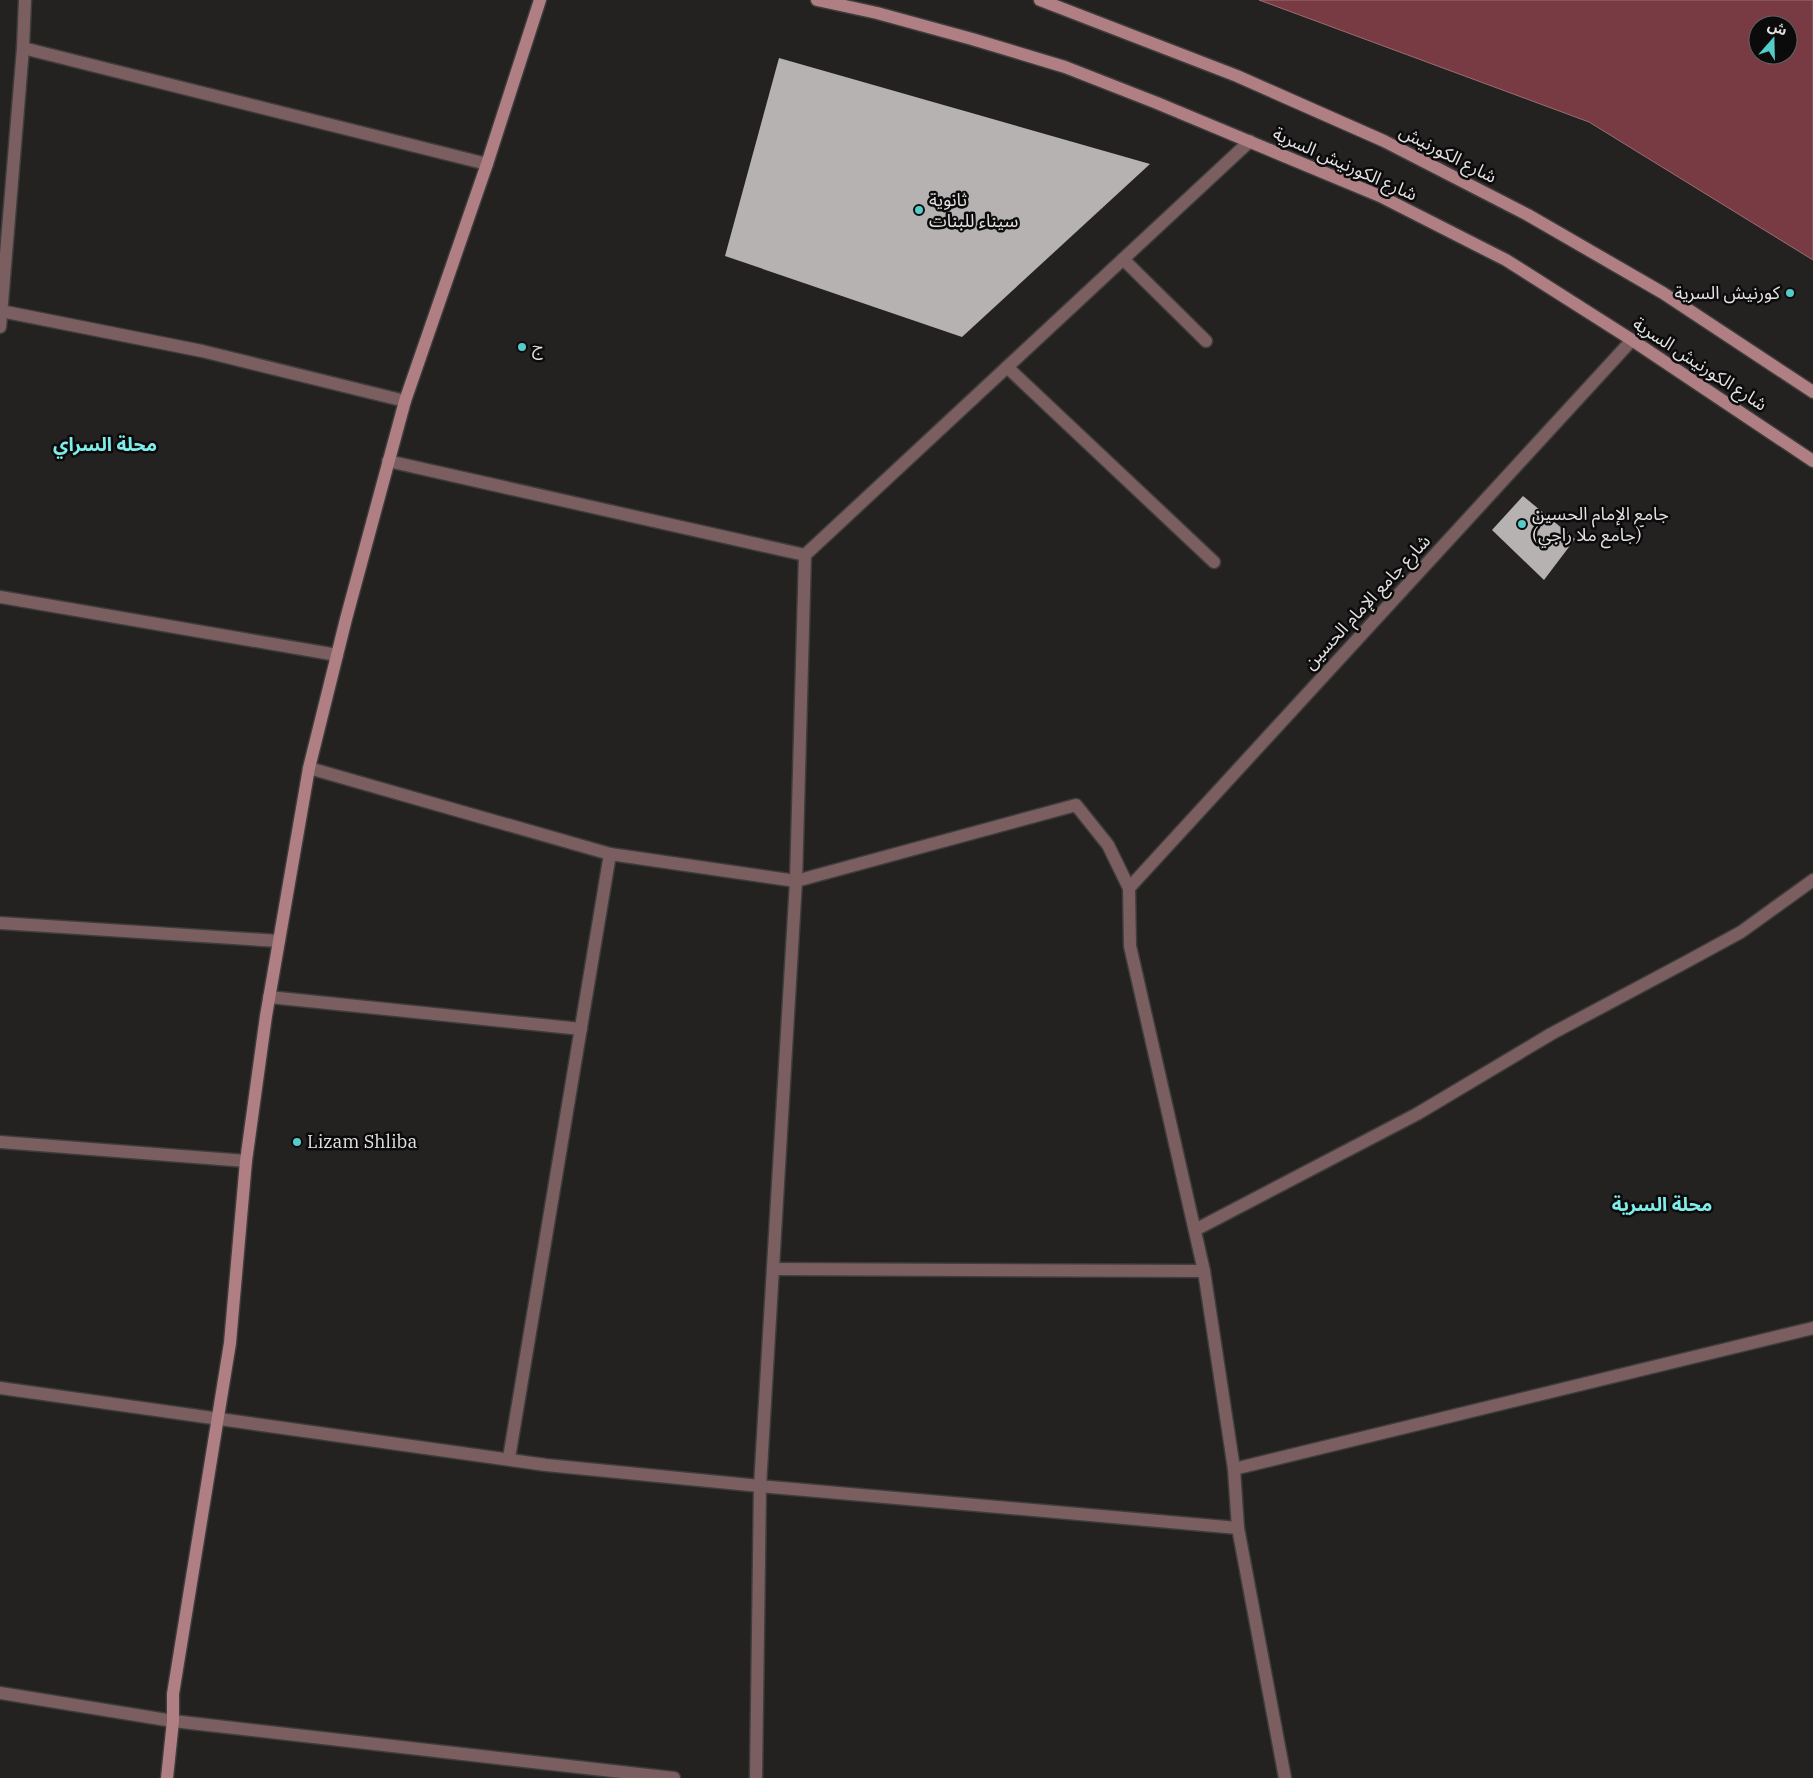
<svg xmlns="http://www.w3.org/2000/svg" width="1813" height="1778" font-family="'IBM Plex Serif','Noto Sans Arabic',serif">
<rect width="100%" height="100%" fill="#242121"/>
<path fill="#793b43" stroke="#996d72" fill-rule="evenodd" d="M1259 0H1813V260L1589 122ZM1758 25H1788V55H1758Z"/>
<g fill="#b6b2b2">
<polygon points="779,58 1150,164 962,337 725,256"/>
<polygon points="1523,496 1575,539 1544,580 1492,530"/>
</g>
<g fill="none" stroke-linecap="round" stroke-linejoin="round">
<defs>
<polyline id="lane" points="1123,259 1206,341"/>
<g id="street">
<polyline points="23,48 487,164"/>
<polyline points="1,311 202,351 405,401"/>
<polyline points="0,327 23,48 25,0"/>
<polyline points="1007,367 1214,562"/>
<polyline points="388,461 805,555"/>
<polyline points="0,597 337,655"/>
<polyline points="309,768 610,854 796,881 1076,805 1108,845 1129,888 1130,946 1204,1271 1234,1469 1238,1528 1285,1778"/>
<polyline points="1129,888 1632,340"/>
<polyline points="0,923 279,941"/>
<polyline points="269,997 581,1029"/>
<polyline points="0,1142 246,1161"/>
<polyline points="1195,1230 1417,1114 1551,1034 1686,962 1741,932 1813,880"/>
<polyline points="773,1269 1204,1271"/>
<polyline points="0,1388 546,1465 760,1486 1238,1528"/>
<polyline points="509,1458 610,854"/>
<polyline points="1234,1469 1813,1328"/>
<polyline points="0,1693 173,1721 674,1778"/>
<polyline points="756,1778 760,1486 796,881 805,555 1250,141"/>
</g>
<g id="secondary">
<polyline points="817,0 877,13 972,39 1065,67 1157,103 1380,196 1506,260 1632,340 1813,461"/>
<polyline points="1040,0 1237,76 1384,141 1528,215 1663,293 1813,392"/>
<polyline points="167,1778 173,1721 173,1694 230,1343 246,1161 266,1016 309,768 346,619 405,401 487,164 540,0"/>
</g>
</defs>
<use href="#lane" stroke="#3f3c3c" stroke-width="15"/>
<use href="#street" stroke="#3f3c3c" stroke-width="15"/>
<use href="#secondary" stroke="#3f3c3c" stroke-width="15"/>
<use href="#lane" stroke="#7b5e60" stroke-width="12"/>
<use href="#street" stroke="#7b5e60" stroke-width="12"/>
<use href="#secondary" stroke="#af7f84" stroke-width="12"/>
</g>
<g fill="#53cdca" stroke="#0c0b0b" stroke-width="2">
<circle cx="919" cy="210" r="5"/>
<circle cx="1790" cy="293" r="5"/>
<circle cx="522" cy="347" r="5"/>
<circle cx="1522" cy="524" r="5"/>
<circle cx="297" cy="1142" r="5"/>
</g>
<g text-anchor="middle" stroke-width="5" stroke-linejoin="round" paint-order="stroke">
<g font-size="18" fill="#e3e1e1" stroke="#0c0b0b">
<text transform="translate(1448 154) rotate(27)" y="6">شارع الكورنيش</text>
<text transform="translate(1345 164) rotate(24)" y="6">شارع الكورنيش السرية</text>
<text transform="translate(1700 364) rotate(33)" y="6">شارع الكورنيش السرية</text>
<text transform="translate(1367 602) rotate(-47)" y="6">شارع جامع الإمام الحسين</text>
</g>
<g font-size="18" fill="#e3e1e1" stroke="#0c0b0b" text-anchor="start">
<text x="929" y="206">ثانوية<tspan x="929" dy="21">سيناء للبنات</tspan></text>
<text x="1780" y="299" text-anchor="end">كورنيش السرية</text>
<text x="532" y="353">ج</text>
<text x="1532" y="520">جامع الإمام الحسين<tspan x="1532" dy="21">(جامع ملا راجي)</tspan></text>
<text x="307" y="1148">Lizam Shliba</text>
</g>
<g font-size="19" font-weight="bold" fill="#81edea" stroke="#0c0b0b">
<text x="105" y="451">محلة السراي</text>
<text x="1662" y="1211">محلة السرية</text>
</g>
</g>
<g transform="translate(1773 40) rotate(20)"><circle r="24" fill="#0c0b0b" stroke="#626161"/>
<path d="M0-4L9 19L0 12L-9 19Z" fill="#53cdca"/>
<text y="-8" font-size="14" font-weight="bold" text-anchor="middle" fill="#e3e1e1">ش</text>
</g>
</svg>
